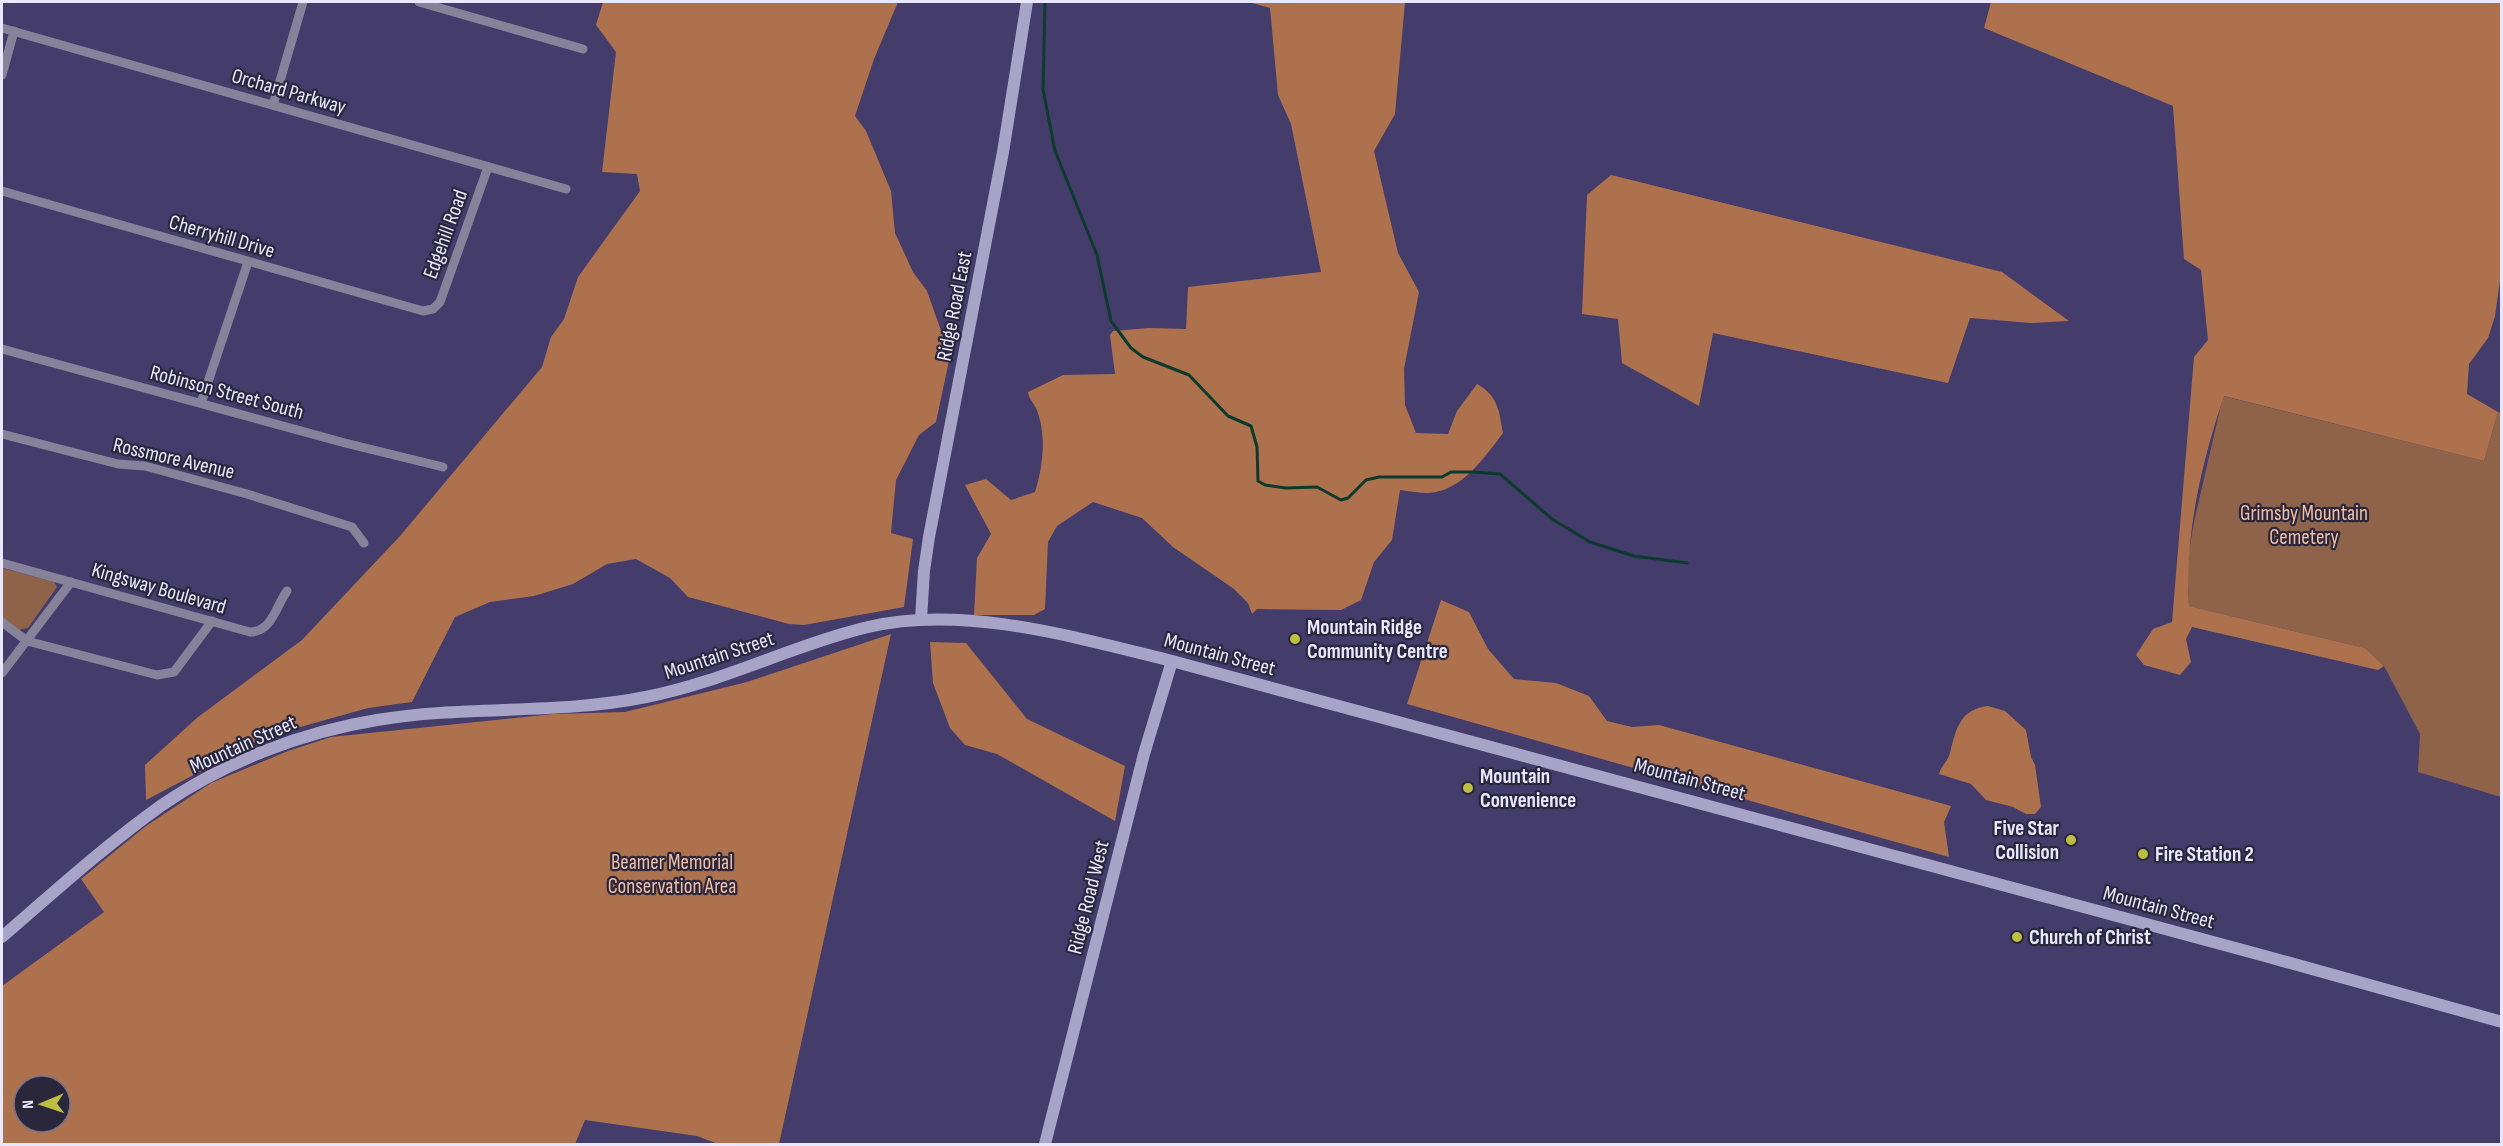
<svg xmlns="http://www.w3.org/2000/svg" width="2503" height="1146" font-family="'Sofia Sans Condensed',sans-serif">
<rect width="100%" height="100%" fill="#443c6a"/>
<g fill="#8e634a">
<polygon points="2223,396 2484,461 2498,412 2501,413 2501,797 2418,772 2420,734 2384,666 2365,648 2189,606 2187,563 2194,522"/>
<polygon points="2,568 54,582 57,587 28,628 18,630 2,617"/>
</g>
<g fill="#ae714e" fill-rule="evenodd">
<polygon points="603,2 898,2 874,59 855,116 866,131 891,191 895,233 913,272 927,291 950,356 936,422 919,435 896,480 891,533 913,539 904,607 804,625 789,624 688,597 670,578 636,559 607,564 573,584 534,596 490,602 455,617 412,702 368,708 268,736 146,800 145,765 198,717 302,640 400,536 542,367 551,337 564,319 578,277 640,191 637,174 602,172 616,52 596,25"/>
<path d="M1248 2H1405L1395 114 1374 151 1398 253 1419 292 1404 369 1405 405 1416 433 1448 434 1457 411 1477 384C1498 396 1499 410 1503 433 1485 457 1461 492 1428 493 1419 493 1409 491 1400 490L1392 540 1374 562 1361 600 1341 610 1257 609 1252 614 1248 603 1234 589 1173 547 1142 518 1093 502 1057 526 1048 542 1045 609 1034 615H974L977 558 991 534 965 485 986 479 1011 500 1035 492C1043 467 1047 434 1036 408 1033 402 1029 399 1028 392L1063 375 1115 374 1110 335 1113 331 1149 328 1186 329 1188 287 1321 272 1291 124 1278 95 1270 8Z"/>
<path d="M1991 2H2501V273L2495 316 2488 338 2469 364 2467 394 2498 412 2484 461 2224 396C2202 461 2184 536 2189 606L2365 648 2384 666 2378 670 2192 627 2186 639 2191 662 2180 675 2144 665 2136 655 2153 629 2172 622 2194 357 2208 340 2201 270 2184 259 2173 106 1984 28Z"/>
<polygon points="1611,175 2002,272 2069,321 2031,323 1970,318 1948,383 1713,333 1699,406 1622,363 1618,319 1582,314 1587,195"/>
<polygon points="1441,600 1469,612 1488,649 1514,679 1556,683 1589,696 1607,721 1632,727 1659,725 1951,806 1944,822 1949,857 1407,704"/>
<path d="M891 634 779 1144H718L697 1136 585 1120 575 1144H2V986L104 912 81 879 146 826 211 783 288 751 331 737 553 714 625 712 747 682ZM24 1086H60V1122H24Z"/>
<polygon points="930,642 966,643 1027,719 1125,766 1115,821 997,754 965,745 950,728 933,683"/>
<path d="M1988 706 2005 711 2026 730 2031 757 2035 765 2041 807 2035 814H2026L2013 807 1986 800 1971 784 1939 774C1941 766 1948 761 1950 753 1956 729 1960 709 1988 706Z"/>
</g>
<g fill="none" stroke-linecap="round" stroke-linejoin="round">
<polyline stroke="#0c3b2e" stroke-width="3" points="1045,2 1043,89 1055,151 1097,255 1111,321 1131,348 1143,357 1189,375 1228,416 1251,426 1257,447 1258,481 1265,485 1286,488 1317,487 1341,500 1348,498 1366,480 1379,477 1442,477 1451,472 1474,472 1500,474 1552,519 1590,542 1634,556 1687,563"/>
<g stroke="#858299" stroke-width="9">
<polyline points="419,2 583,49"/>
<polyline points="2,28 566,189"/>
<polyline points="2,75 14,31"/>
<polyline points="273,105 303,2"/>
<polyline points="2,191 423,311 433,309 440,302 488,167"/>
<polyline points="2,349 345,443 443,467"/>
<polyline points="201,403 248,262"/>
<polyline points="2,434 118,464 145,466 247,494 352,527 364,543"/>
<path d="M2 563 250 632C272 632 276 606 287 591"/>
<polyline points="2,622 27,641 157,675 174,672 212,621"/>
<polyline points="2,673 71,582"/>
</g>
<g stroke="#a8a4c8" stroke-width="12">
<polyline points="921,619 924,571 929,537 1003,152 1027,2"/>
<path d="M2 937C54 892 106 845 162 805 225 762 302 732 377 720 466 705 557 715 646 697 723 682 793 645 868 627 964 604 1078 638 1172 661L2265 956 2502 1022"/>
<polyline points="1045,1144 1144,754 1172,661"/>
</g>
</g>
<g fill="#bdbf43" stroke="#2a273d" stroke-width="2">
<circle cx="1295" cy="639" r="6"/>
<circle cx="1468" cy="788" r="6"/>
<circle cx="2071" cy="840" r="6"/>
<circle cx="2143" cy="854" r="6"/>
<circle cx="2017" cy="937" r="6"/>
</g>
<g text-anchor="middle" stroke-width="4.5" stroke-linejoin="round" paint-order="stroke">
<g font-size="21" fill="#e9e7fd" stroke="#2a273d">
<text transform="translate(289 91) rotate(16)" y="7">Orchard Parkway</text>
<text transform="translate(445 234) rotate(-70)" y="7">Edgehill Road</text>
<text transform="translate(222 236) rotate(16)" y="7">Cherryhill Drive</text>
<text transform="translate(954 306) rotate(-79)" y="7">Ridge Road East</text>
<text transform="translate(227 392) rotate(15)" y="7">Robinson Street South</text>
<text transform="translate(174 458) rotate(13)" y="7">Rossmore Avenue</text>
<text transform="translate(159 588) rotate(16)" y="7">Kingsway Boulevard</text>
<text transform="translate(1220 654) rotate(15)" y="7">Mountain Street</text>
<text transform="translate(719 655) rotate(-18)" y="7">Mountain Street</text>
<text transform="translate(243 744) rotate(-24)" y="7">Mountain Street</text>
<text transform="translate(1690 779) rotate(15)" y="7">Mountain Street</text>
<text transform="translate(1088 897) rotate(-76)" y="7">Ridge Road West</text>
<text transform="translate(2159 907) rotate(15)" y="7">Mountain Street</text>
</g>
<g font-size="21" fill="#f4bfa2" stroke="#2a273d">
<text x="2304" y="520">Grimsby Mountain<tspan x="2304" dy="24">Cemetery</tspan></text>
<text x="672" y="869">Beamer Memorial<tspan x="672" dy="24">Conservation Area</tspan></text>
</g>
<g font-size="21" font-weight="bold" fill="#e9e7fd" stroke="#2a273d" text-anchor="start">
<text x="1307" y="634">Mountain Ridge<tspan x="1307" dy="24">Community Centre</tspan></text>
<text x="1480" y="783">Mountain<tspan x="1480" dy="24">Convenience</tspan></text>
<text x="2059" y="835" text-anchor="end">Five Star<tspan x="2059" dy="24">Collision</tspan></text>
<text x="2155" y="861">Fire Station 2</text>
<text x="2029" y="944">Church of Christ</text>
</g>
</g>
<rect width="2503" height="1146" fill="none" stroke="#e9e7fd" stroke-width="6"/>
<g transform="translate(42 1104) rotate(268)"><circle r="28" fill="#2a273d" stroke="#76748a" stroke-width="1.5"/>
<path d="M0-4.5L10 22L0 15L-10 22Z" fill="#bdbf43"/>
<text y="-9" font-size="16" font-weight="bold" text-anchor="middle" fill="#e9e7fd">N</text>
</g>
</svg>
